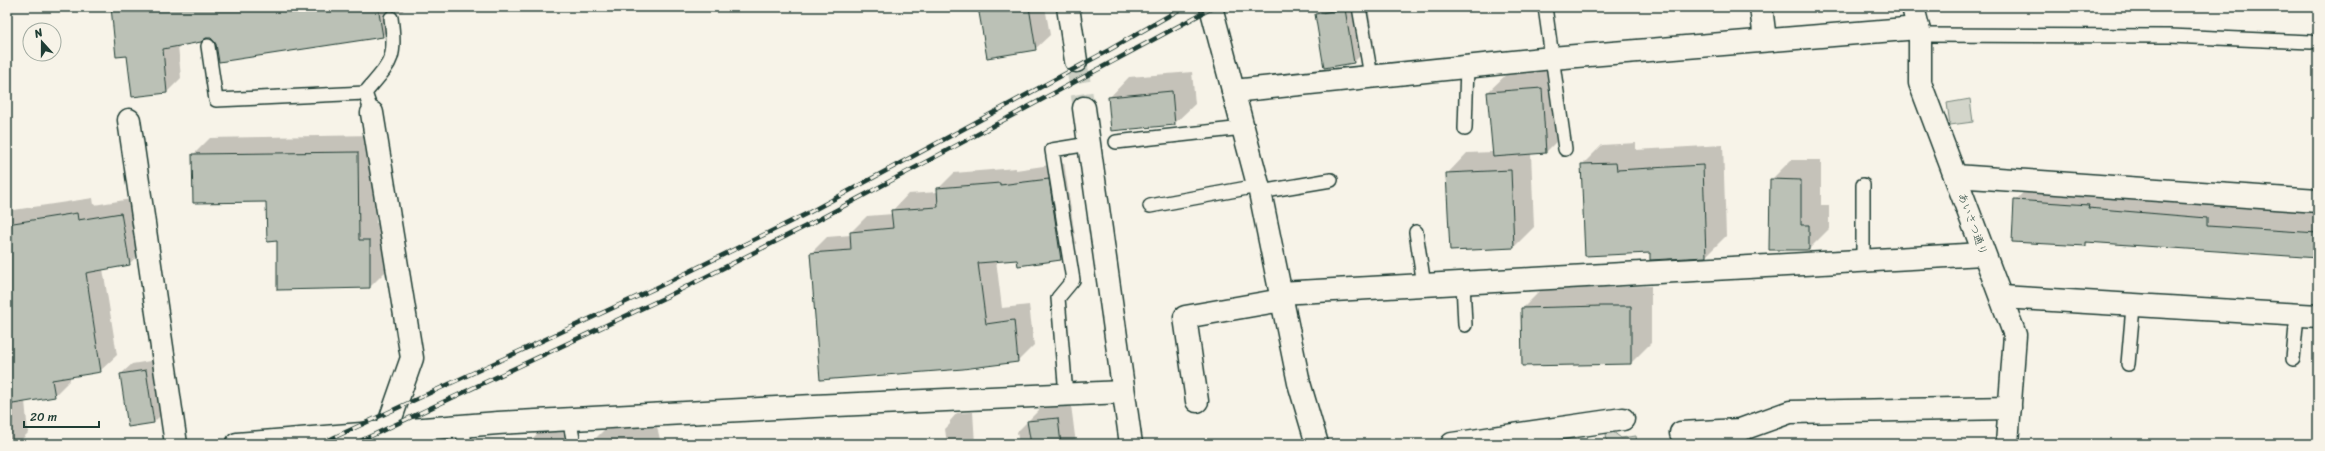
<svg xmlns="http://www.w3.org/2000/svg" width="2325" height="451" font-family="Sriracha,'Klee One',sans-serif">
<rect width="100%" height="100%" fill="#f7f3e8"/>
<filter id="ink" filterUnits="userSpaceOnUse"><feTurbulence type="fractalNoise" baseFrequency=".025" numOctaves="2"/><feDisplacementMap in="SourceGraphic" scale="8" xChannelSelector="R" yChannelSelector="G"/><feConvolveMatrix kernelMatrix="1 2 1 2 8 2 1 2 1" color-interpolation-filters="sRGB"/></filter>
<g filter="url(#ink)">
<g fill="#d3d5ca" stroke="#79897f">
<polygon points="1970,99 1973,122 1950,125 1947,103"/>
<polygon points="1612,431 1621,438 1636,436 1637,444 1607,444 1606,433"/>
</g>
<g fill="#0003">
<polygon points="112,7 406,7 402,12 395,10 397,22 382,36 217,44 211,38 206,37 178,45 181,78 167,92 128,55"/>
<polygon points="980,7 1045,7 1050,35 1035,49"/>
<polygon points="1322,7 1368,7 1374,42 1354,62 1325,67 1316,14"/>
<polygon points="1561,68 1566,132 1546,152 1531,153 1534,227 1514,247 1447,174 1467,153 1493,152 1488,92 1509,72"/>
<polygon points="1192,72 1195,104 1174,124 1109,98 1129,77"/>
<polygon points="374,135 376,223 387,223 387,270 370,287 278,240 267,201 193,155 210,138"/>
<polygon points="1636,143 1636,150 1723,145 1726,236 1706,256 1651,259 1651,252 1582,165 1602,145"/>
<polygon points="1791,160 1821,160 1821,205 1829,205 1829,229 1809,249 1771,180"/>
<polygon points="1064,163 1076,243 1060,259 996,260 1002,308 1029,305 1034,345 1018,361 811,253 827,237 851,235 851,232 867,216 893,214 892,211 908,194 938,192 938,189 954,173 1016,168 1016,170"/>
<polygon points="2035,180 2227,198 2226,206 2318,212 2318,257 2089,242 2085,245 2015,201"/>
<polygon points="93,198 94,205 137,198 145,248 129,264 103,269 117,355 100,371 70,376 70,380 54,396 25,401 28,433 17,444 7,444 7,211"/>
<polygon points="1651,286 1651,343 1631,363 1522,309 1543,288"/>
<polygon points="156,360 164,412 154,422 121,374 132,364"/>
<polygon points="1071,405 1076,444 1019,444 1017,432 1041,408"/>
<polygon points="973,412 975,444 947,444 945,429 950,424 950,421 957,413"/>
<polygon points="654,413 661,444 595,444 594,440 610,424"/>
<polygon points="563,426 567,444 531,444 530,441 540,431"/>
</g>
<g fill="#bbc1b6" stroke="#1f3d34">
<polygon points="111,7 378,7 383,37 219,62 216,44 211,38 206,38 201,42 163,49 167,93 132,97 127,56 116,57"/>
<polygon points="978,7 1029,7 1036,50 987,58"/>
<polygon points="1345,9 1354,63 1324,68 1315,14"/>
<polygon points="1542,88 1546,153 1493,157 1487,92"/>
<polygon points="1172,91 1175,125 1111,131 1108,97"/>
<polygon points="358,152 359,240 370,240 370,288 277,290 277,241 267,242 266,202 193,203 192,154"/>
<polygon points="1616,163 1617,170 1703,165 1706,257 1650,260 1650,253 1585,256 1581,164"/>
<polygon points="1511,170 1514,248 1450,251 1446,173"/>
<polygon points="1049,179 1061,260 1018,266 1017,260 978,263 986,324 1014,320 1018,362 963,369 820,380 810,253 851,250 850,232 893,228 891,210 938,207 937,188 1000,183 1000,185"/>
<polygon points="1770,179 1801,180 1801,225 1809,225 1809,250 1769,250"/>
<polygon points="2014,200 2089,205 2088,208 2207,218 2207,226 2318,233 2318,258 2086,242 2086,246 2012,242"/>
<polygon points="77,213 78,220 121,213 130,265 86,273 101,372 52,380 55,397 7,405 7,224"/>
<polygon points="1602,306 1631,306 1631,364 1522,366 1521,308"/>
<polygon points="146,370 154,423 128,427 120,374"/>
<polygon points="1058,418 1061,444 1031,444 1027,421"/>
</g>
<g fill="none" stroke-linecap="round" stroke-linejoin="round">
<polyline stroke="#cccfc4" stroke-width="22" stroke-dasharray="22 11" stroke-linecap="butt" points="1076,61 1084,108"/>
<defs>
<g id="service">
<polyline points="1359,7 1371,76"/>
<polyline points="1545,7 1565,149"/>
<polyline points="1920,35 2170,36 2311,42"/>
<polyline points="208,46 216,100 365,93 372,113"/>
<path d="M365 93C391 62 397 60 391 18"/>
<polyline points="1465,129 1467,66"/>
<polyline points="1116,142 1243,128"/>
<polyline points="1260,192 1331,180"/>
<polyline points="1150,206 1258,186"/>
<polyline points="1416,232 1424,285"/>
<polyline points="1863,261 1863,185"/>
<polyline points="1463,283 1465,325"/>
<polyline points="2293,359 2297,315"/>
<polyline points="2128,364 2133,307"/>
<polyline points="1066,395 1058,298 1073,280 1052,150 1089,144"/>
<polyline points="569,418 574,444"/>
<polyline points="462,425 465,444"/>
</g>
<g id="minor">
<polyline points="1068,7 1076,61"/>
<polyline points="1211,7 1260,192 1299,383 1317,444"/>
<polyline points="1761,7 1765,40"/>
<polyline points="1913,7 1920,35 1920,83 2015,335 2007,444"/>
<polyline points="1233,91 1552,58 1918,28"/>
<polyline points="1084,108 1131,444"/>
<polyline points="372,113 412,358 386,432"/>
<polyline points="129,120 176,444"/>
<polyline points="1955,176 2318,201"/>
<polyline points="1280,293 1983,254"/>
<polyline points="2002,297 2318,316"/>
<polyline points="1197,401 1185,317 1282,300"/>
<polyline points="1681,433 1740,430 1790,412 2010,408"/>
<polyline points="1452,444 1623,419"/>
</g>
<polyline id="tertiary" points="237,444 498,423 814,406 1123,392"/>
</defs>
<use href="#service" stroke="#1f3d34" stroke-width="16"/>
<use href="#minor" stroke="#1f3d34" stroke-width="25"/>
<use href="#tertiary" stroke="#1f3d34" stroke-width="25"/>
<use href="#service" stroke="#f7f3e8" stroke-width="13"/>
<use href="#minor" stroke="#f7f3e8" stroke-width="22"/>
<use href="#tertiary" stroke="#f7f3e8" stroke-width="22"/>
<defs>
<g id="rail">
<polyline points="320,444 660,286 810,212 1109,50 1184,7"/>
<polyline points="354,444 666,297 816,221 1214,7"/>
</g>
</defs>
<use href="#rail" stroke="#1f3d34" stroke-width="4.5"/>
<use href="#rail" stroke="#f7f3e8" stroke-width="3" stroke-dasharray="9" stroke-linecap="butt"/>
</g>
</g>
<g text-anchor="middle" stroke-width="3.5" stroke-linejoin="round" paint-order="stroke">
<g font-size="11" fill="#1f3d34" stroke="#f7f3e8">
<text transform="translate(1973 224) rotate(70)" y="4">あいさつ通り</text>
</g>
</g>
<rect width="2325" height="451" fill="none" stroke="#f7f3e8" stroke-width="24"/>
<rect x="12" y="12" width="2301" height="427" fill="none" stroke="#1f3d34" stroke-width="1.5" filter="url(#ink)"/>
<g transform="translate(42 42) rotate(339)"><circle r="19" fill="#f7f3e8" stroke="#a1aaa0"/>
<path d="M0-3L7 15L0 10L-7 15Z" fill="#1f3d34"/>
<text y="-6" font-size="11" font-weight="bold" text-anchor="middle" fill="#1f3d34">N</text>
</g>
<path d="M24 421v6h75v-6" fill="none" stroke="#1f3d34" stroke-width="2"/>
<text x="30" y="421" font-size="12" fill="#1f3d34" stroke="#f7f3e8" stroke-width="3" paint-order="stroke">20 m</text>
</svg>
